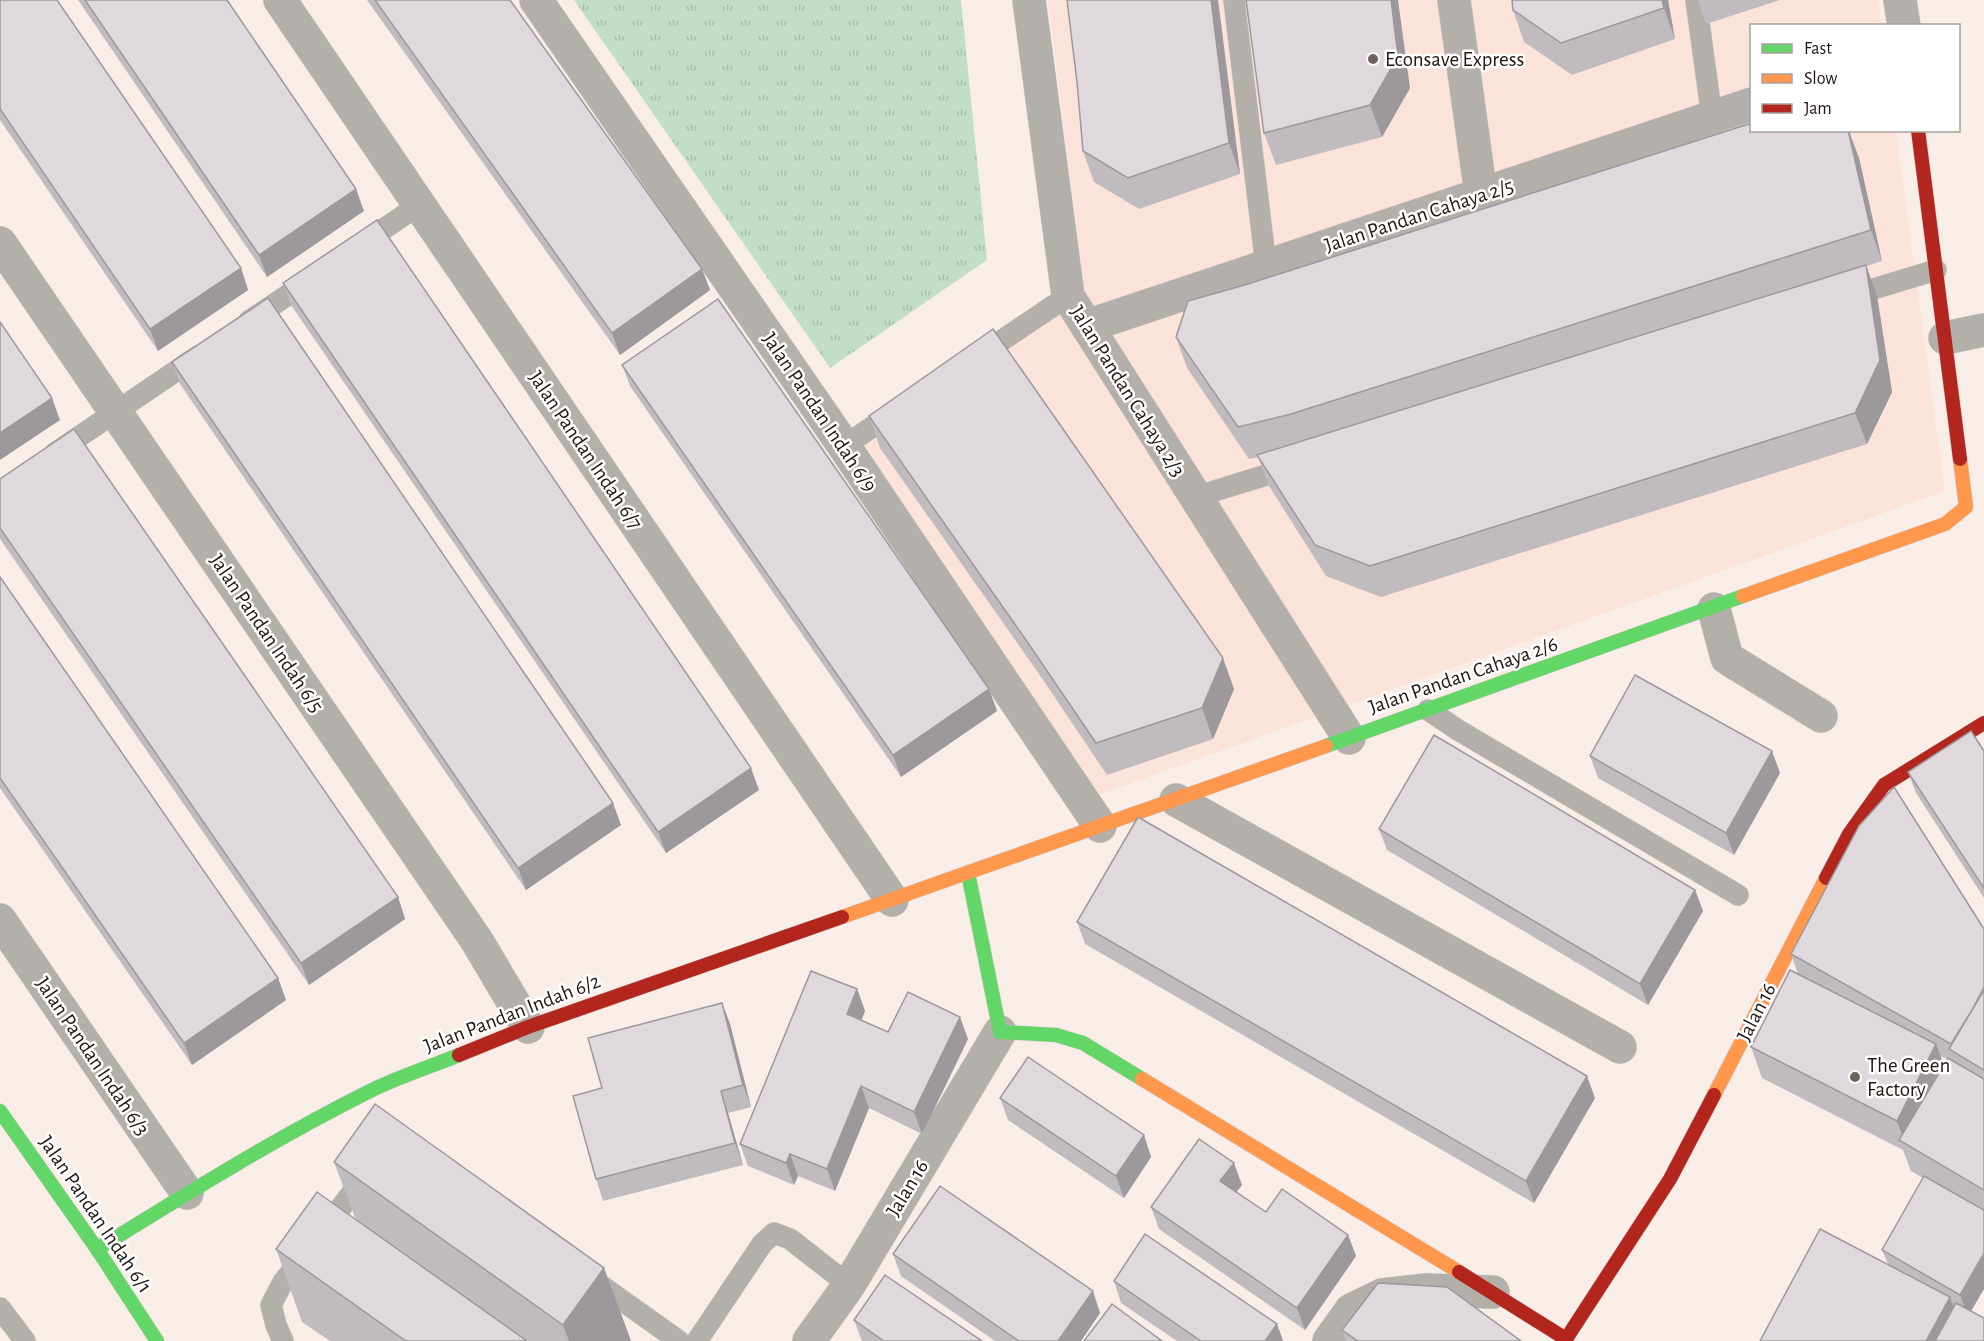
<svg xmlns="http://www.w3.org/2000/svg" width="1984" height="1341" font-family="'Alegreya Sans',sans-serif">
<defs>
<pattern id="grass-tufts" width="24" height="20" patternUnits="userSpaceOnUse" patternTransform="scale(1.5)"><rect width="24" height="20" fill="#c3dec6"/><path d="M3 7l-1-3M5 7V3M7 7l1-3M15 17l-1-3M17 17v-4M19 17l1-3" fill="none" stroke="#a7bea9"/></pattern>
</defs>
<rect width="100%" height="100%" fill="#f9ede8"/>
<polygon fill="#fbe3d9" points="1048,0 1878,0 1881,25 1752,26 1752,130 1896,131 1945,491 1098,795 864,445 1085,295"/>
<polygon fill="url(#grass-tufts)" points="574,0 961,0 987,260 830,368"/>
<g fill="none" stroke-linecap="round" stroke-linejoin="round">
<defs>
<g id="lane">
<polyline points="1234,0 1266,266"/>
<polyline points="1696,0 1712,118"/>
<polyline points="360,245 419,205"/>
<polyline points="1847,297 1936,270"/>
<polyline points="249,321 310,280"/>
<polyline points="977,357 1068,296"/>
<polyline points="844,446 896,411"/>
<polyline points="55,453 198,356"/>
<polyline points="1195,497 1292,467"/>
<polyline points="1428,710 1458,730 1738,895"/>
<polyline points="323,1231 364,1177"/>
<polyline points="592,1279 679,1341"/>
<polyline points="0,1308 25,1341"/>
<polyline points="283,1341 276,1325 271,1305 283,1282 304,1256"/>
<polyline points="697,1341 762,1244 774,1233 790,1239 849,1285"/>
</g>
<g id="street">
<polyline points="280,0 892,900"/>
<polyline points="536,0 844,446 1100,826"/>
<polyline points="1029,0 1068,296 1349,738"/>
<polyline points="1454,0 1481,195"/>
<polyline points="1900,0 1904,26"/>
<polyline points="0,243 477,941 528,1027"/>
<polyline points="1087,326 1752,104"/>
<polyline points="1945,338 1984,330"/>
<polyline points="1714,609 1727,658 1821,716"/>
<polyline points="1176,800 1620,1047"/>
<polyline points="0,920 187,1193"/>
<polyline points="809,1341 849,1285 1000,1032"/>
<polyline points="1329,1341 1351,1310 1382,1295 1426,1290 1493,1292"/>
</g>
<g id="fast">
<polyline points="1326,746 1743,596"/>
<polyline points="968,873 1000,1032 1056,1035 1083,1043 1142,1079"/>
<polyline points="0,1111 97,1249 157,1341"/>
<path d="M97 1249C186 1194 276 1138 370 1091 398 1077 430 1067 459 1055"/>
</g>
<g id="slow">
<polyline points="1743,596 1945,524 1966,507 1960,459"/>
<polyline points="842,917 1326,746"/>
<polyline points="1142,1079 1459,1272"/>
<polyline points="1714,1095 1826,878"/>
</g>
<g id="jam">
<polyline points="1918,130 1960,459"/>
<polyline points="1826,878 1849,834 1884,785 1984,723"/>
<polyline points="459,1055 528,1027 842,917"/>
<polyline points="1459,1272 1566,1339 1670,1179 1714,1095"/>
</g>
</defs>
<use href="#lane" stroke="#d5cbc7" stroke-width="22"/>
<use href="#street" stroke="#d5cbc7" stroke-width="34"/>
<use href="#fast" stroke="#d5cbc7" stroke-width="15"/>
<use href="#slow" stroke="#d5cbc7" stroke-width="15"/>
<use href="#jam" stroke="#d5cbc7" stroke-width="15"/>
<use href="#lane" stroke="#b3afab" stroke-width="21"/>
<use href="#street" stroke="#b3afab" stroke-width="33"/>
<use href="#fast" stroke="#63d668" stroke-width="14"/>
<use href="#slow" stroke="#ff974d" stroke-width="14"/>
<use href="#jam" stroke="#b3261e" stroke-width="14"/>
</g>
<g fill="#c0bbbf" fill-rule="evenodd">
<polygon points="0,0 241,268 248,290 158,351 0,120"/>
<polygon points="78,0 227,0 364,211 267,277"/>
<polygon points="367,0 510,0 710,290 620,355"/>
<polygon points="1067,0 1218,0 1240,174 1139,209 1094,182 1083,151 1077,82"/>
<polygon points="1668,0 1675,39 1572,75 1524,42 1513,10"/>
<polygon points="1698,0 1780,0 1706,24"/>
<polygon points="1410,88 1382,137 1276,165 1264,133"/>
<polygon points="1752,130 1849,130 1859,158 1882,261 1866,266 1877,296 1892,392 1867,444 1381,597 1326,576 1269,486 1258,457 1249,459 1187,368 1176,337 1248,284"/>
<polygon points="283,283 759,790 666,853 291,305"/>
<polygon points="172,362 621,825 526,890 180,384"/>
<polygon points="622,365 989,689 997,711 901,777 630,386"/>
<polygon points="869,416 1234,689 1213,739 1107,775 1037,671 880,448"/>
<polygon points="0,479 398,897 405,919 309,985 0,539"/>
<polygon points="0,577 278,978 286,1000 192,1065 0,788"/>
<polygon points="1984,751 1984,898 1916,793 1908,772"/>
<polygon points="1590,756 1780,773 1734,855 1598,778"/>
<polygon points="1379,829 1695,890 1703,911 1648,1005 1387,850"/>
<polygon points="1077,922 1595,1098 1534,1203 1085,944"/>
<path d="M1984 929V1289L1971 1311 1984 1341 1888 1264 1882 1250 1923 1178 1911 1171 1903 1150 1762 1078 1751 1047 1798 974 1791 954ZM1941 1056 1947 1059 1944 1064Z"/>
<polygon points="857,989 865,1011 861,1020 888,1032 968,1039 922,1134 869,1108 835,1191 798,1176 794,1185 748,1166 740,1144"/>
<polygon points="722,1003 730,1024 751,1107 728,1113 743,1165 603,1201 596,1179 602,1088"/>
<polygon points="1000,1098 1144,1135 1151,1157 1124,1198 1008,1120"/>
<polygon points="334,1162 604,1268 631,1341 330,1341 302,1322 276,1249 356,1220"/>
<polygon points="1242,1185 1236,1192 1266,1212 1348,1235 1356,1256 1305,1330 1159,1229 1151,1207"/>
<polygon points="893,1254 1100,1313 1081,1341 995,1341 901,1276"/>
<polygon points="1114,1281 1277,1324 1283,1341 1177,1341 1121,1303"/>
<polygon points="854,1320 982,1341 862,1341"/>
<polygon points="1342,1330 1521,1341 1346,1341"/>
</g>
<g fill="#9c989b">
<polygon points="1211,0 1218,0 1240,174 1229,143"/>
<polygon points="1391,0 1398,0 1410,88 1382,137 1370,105"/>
<polygon points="1662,0 1668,0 1675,39 1664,8"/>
<polygon points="1848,130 1859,158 1882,261 1871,230"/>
<polygon points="356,189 364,211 267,277 259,255"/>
<polygon points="1866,265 1877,296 1892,392 1867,444 1855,413"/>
<polygon points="241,268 248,290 158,351 150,329"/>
<polygon points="702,269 710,290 620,355 612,333"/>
<polygon points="52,398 60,420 0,460 0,433"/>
<polygon points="1223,658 1234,689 1213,739 1202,708"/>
<polygon points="989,689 997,711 901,777 893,755"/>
<polygon points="1772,751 1780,773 1734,855 1726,833"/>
<polygon points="751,768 759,790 666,853 658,832"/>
<polygon points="613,803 621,825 526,890 518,868"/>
<polygon points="1695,890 1703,911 1648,1005 1640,984"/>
<polygon points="398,897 405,919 309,985 301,963"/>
<polygon points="278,978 286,1000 192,1065 184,1043"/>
<polygon points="857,989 865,1011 855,1036 847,1014"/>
<polygon points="722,1003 730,1024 751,1107 743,1085"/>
<polygon points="960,1017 968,1039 922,1134 914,1112"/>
<polygon points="1936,1044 1948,1076 1905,1143 1897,1121"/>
<polygon points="1587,1076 1595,1098 1534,1203 1526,1181"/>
<polygon points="861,1086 869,1108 835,1191 827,1169"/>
<polygon points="721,1091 728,1113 743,1165 735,1143"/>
<polygon points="1144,1135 1151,1157 1124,1198 1116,1176"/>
<polygon points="790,1154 798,1176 794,1185 786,1163"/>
<polygon points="1234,1163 1242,1185 1228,1203 1220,1181"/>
<polygon points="1348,1235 1356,1256 1305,1330 1297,1308"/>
<polygon points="1984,1253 1984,1289 1968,1316 1960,1295"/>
<polygon points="604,1268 631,1341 569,1341 563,1325"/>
<polygon points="1093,1291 1100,1313 1081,1341 1058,1341"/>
<polygon points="1950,1297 1958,1319 1946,1341 1926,1341"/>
<polygon points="1277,1324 1283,1341 1265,1341"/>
</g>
<g fill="#dfd9de" stroke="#9c989b" stroke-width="1.5">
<polygon points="0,0 57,0 241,268 150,329 0,109"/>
<polygon points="85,0 227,0 356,189 259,255"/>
<polygon points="375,0 510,0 702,269 612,333"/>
<polygon points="1067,0 1211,0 1229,143 1128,178 1083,151 1077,82"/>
<polygon points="1246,0 1391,0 1398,56 1370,105 1264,133"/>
<polygon points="1512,0 1662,0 1664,8 1561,43 1513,10"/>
<polygon points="1752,123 1752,130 1848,130 1871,230 1291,414 1238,427 1176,337 1188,301 1248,284"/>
<polygon points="377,220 751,768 658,832 283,283"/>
<polygon points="1866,265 1880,360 1855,413 1370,566 1315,545 1257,455"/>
<polygon points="268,298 613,803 518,868 172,362"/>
<polygon points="718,299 989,689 893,755 622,365"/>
<polygon points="0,322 52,398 0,433"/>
<polygon points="993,329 1223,658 1202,708 1096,743 1026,640 869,416"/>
<polygon points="74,429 398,897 301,963 0,528 0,479"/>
<polygon points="0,577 278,978 184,1043 0,778"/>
<polygon points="1635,675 1772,751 1726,833 1590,756"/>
<polygon points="1971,731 1984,751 1984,888 1908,772"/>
<polygon points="1434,735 1695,890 1640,984 1379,829"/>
<polygon points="1894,787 1984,929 1984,987 1972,1010 1951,1044 1791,954 1859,826"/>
<polygon points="1138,817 1587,1076 1526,1181 1077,922"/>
<polygon points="1790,970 1936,1044 1897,1121 1751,1047"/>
<polygon points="811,971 857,989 847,1014 888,1032 908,992 960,1017 914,1112 861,1086 827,1169 790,1154 786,1163 740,1144"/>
<polygon points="1984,990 1984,1070 1949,1049"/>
<polygon points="722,1003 743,1085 721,1091 735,1143 596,1179 573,1096 602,1088 588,1038"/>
<polygon points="1028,1057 1144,1135 1116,1176 1000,1098"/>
<polygon points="1948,1058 1984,1079 1984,1190 1899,1140"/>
<polygon points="375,1104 604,1268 563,1325 334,1162"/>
<polygon points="1199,1139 1234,1163 1220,1181 1266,1212 1282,1189 1348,1235 1297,1308 1151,1207"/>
<polygon points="1924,1176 1984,1210 1984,1253 1960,1295 1882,1250"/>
<polygon points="940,1186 1093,1291 1058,1341 1019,1341 893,1254"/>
<polygon points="317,1192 527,1341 406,1341 276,1249"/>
<polygon points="1820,1229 1950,1297 1926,1341 1760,1341"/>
<polygon points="1145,1234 1277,1324 1265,1341 1201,1341 1114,1281"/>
<polygon points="885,1275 982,1341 884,1341 854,1320"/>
<polygon points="1378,1283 1447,1287 1521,1341 1358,1341 1342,1330"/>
<polygon points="1956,1303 1984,1318 1984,1341 1935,1341"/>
<polygon points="1112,1304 1162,1341 1084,1341"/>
</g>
<g fill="#6c615c" stroke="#fff" stroke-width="2">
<circle cx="1373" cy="59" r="6"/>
<circle cx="1855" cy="1077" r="6"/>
</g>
<g text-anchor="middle" stroke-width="5" stroke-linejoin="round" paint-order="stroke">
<g font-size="21" fill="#201510" stroke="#fff" text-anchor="start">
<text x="1385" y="66">Econsave Express</text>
<text x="1867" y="1072">The Green<tspan x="1867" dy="24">Factory</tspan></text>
</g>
<g font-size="21" fill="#201510" stroke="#fff">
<text transform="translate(1419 215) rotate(-18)" y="7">Jalan Pandan Cahaya 2/5</text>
<text transform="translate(1128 391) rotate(58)" y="7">Jalan Pandan Cahaya 2/3</text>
<text transform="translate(820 412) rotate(56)" y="7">Jalan Pandan Indah 6/9</text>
<text transform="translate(586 450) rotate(56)" y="7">Jalan Pandan Indah 6/7</text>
<text transform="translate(267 633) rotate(56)" y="7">Jalan Pandan Indah 6/5</text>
<text transform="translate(1463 675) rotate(-19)" y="7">Jalan Pandan Cahaya 2/6</text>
<text transform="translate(1756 1012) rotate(-63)" y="7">Jalan 16</text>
<text transform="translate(512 1013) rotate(-21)" y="7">Jalan Pandan Indah 6/2</text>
<text transform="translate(93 1056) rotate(56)" y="7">Jalan Pandan Indah 6/3</text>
<text transform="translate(907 1188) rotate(-59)" y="7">Jalan 16</text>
<text transform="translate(96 1214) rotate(56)" y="7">Jalan Pandan Indah 6/1</text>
</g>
</g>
<rect x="1750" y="24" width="210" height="108" fill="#ffffff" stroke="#a6a19f" stroke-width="1.5"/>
<rect x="1762" y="44" width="30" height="9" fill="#63d668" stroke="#a6a19f" stroke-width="1.5"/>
<text x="1804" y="54" font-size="18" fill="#201510">Fast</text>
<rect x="1762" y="74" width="30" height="9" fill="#ff974d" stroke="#a6a19f" stroke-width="1.5"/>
<text x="1804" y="84" font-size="18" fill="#201510">Slow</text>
<rect x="1762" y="104" width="30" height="9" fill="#b3261e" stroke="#a6a19f" stroke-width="1.5"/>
<text x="1804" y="114" font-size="18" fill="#201510">Jam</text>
</svg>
